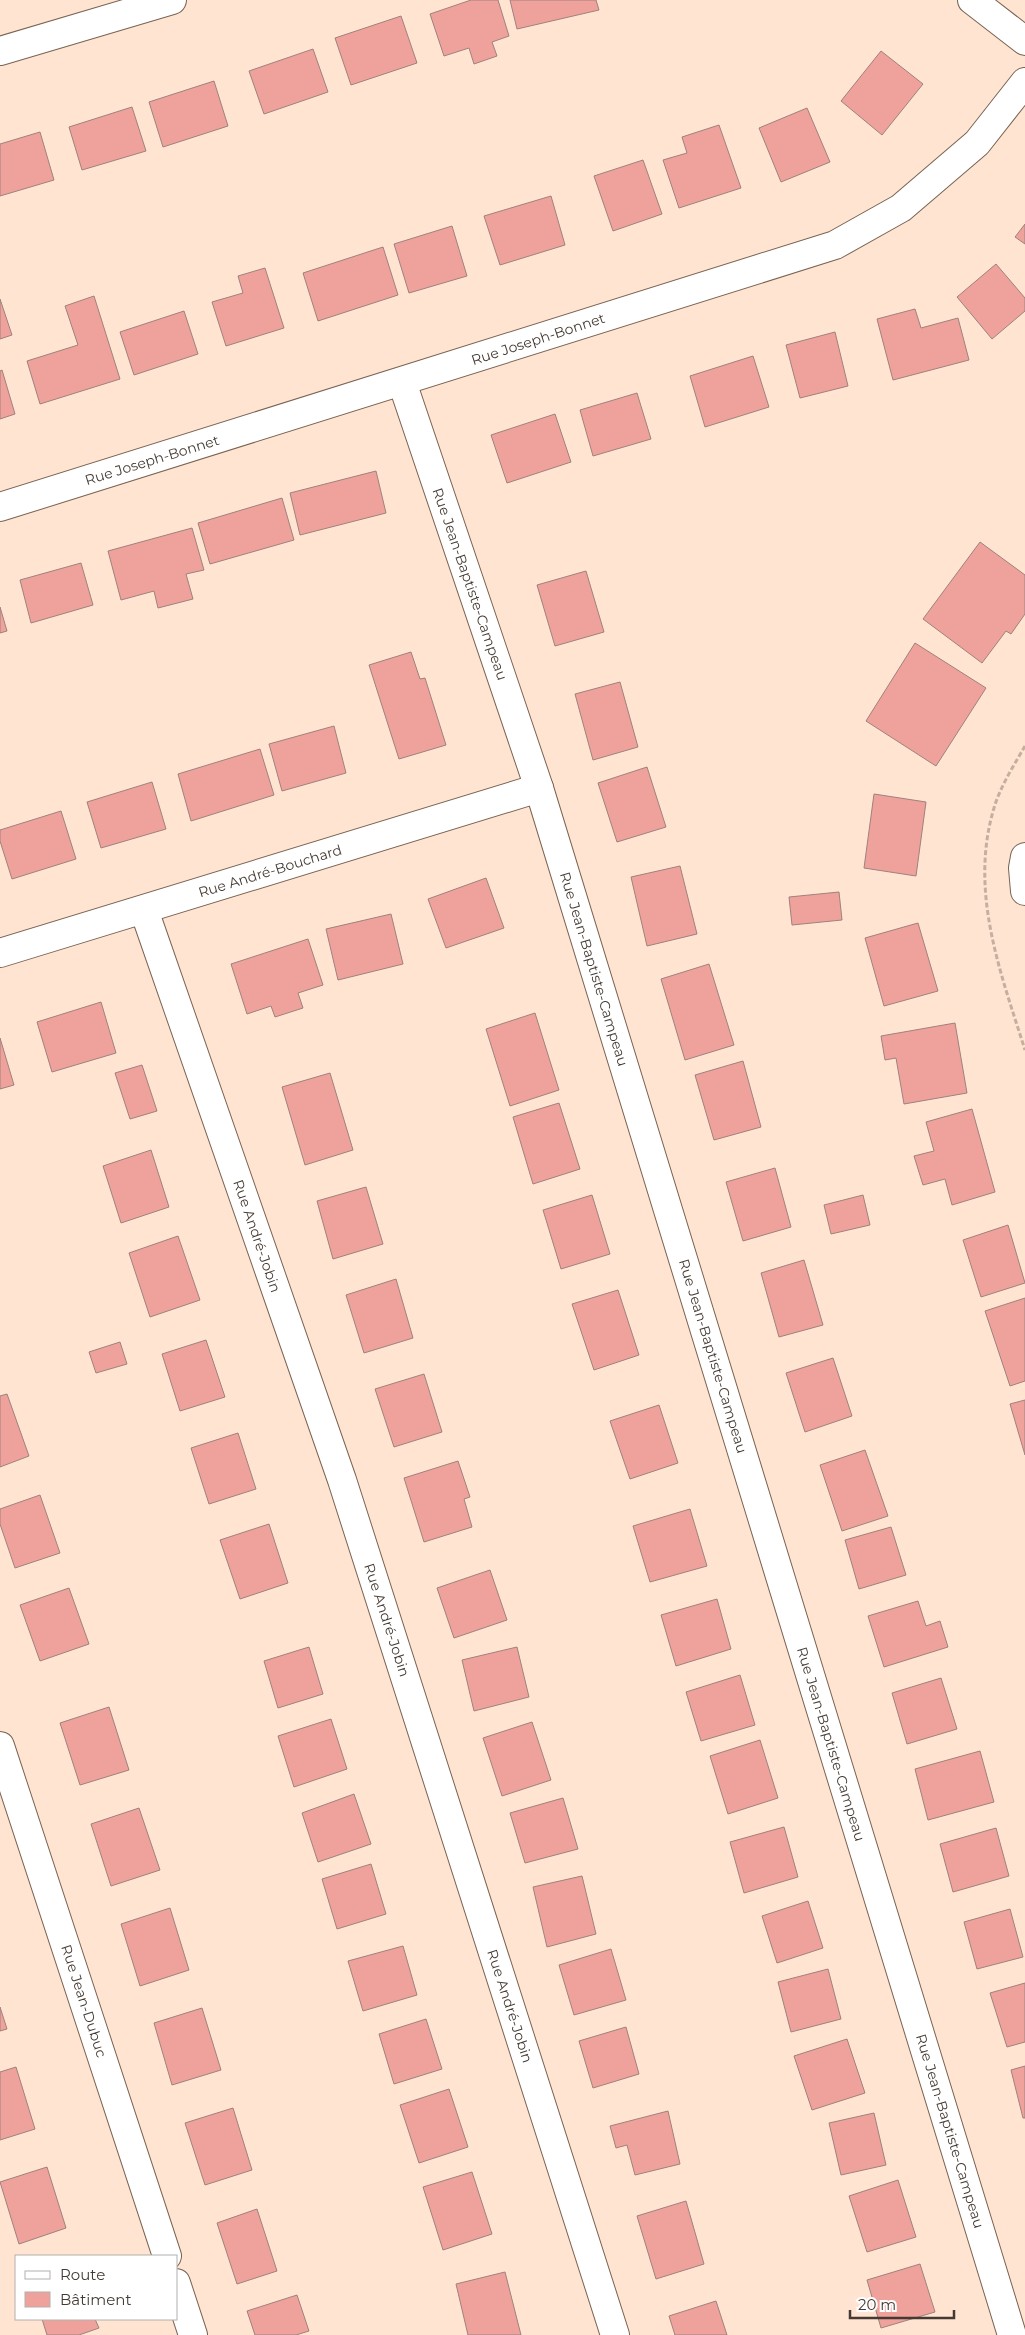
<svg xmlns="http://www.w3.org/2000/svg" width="1025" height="2335" font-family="Montserrat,sans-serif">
<rect width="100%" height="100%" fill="#ffe4d1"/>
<g fill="#efa29c" stroke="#9f817e">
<polygon points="471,0 498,0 509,36 492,42 497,56 474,64 469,48 444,56 430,14"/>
<polygon points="510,0 596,0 599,10 517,29"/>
<polygon points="401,16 417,63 351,85 335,38"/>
<polygon points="313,49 328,92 264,114 249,71"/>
<polygon points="881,51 923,84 882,135 841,101"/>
<polygon points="214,81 228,126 163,147 149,102"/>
<polygon points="132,107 146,151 82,170 69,127"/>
<polygon points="807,108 830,162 781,182 759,128"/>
<polygon points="719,125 741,188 679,208 663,160 687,153 682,137"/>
<polygon points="40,132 54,180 0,196 0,144"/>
<polygon points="643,160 662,214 613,231 594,176"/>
<polygon points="551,196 565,245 500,265 484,216"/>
<polygon points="1025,224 1025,244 1015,237"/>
<polygon points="452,226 467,276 409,293 394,244"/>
<polygon points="383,247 398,295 318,321 303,273"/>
<polygon points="996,264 1025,298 1025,311 992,339 957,297"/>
<polygon points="265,268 284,328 226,346 212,302 243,293 238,276"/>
<polygon points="94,296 120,379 40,404 27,361 78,345 65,306"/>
<polygon points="0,299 12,335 0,339"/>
<polygon points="915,309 921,328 958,318 969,360 893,380 877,319"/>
<polygon points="184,311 198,354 134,375 120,332"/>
<polygon points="835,332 848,386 800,398 786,345"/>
<polygon points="753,356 769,407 705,427 690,376"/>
<polygon points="2,370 15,414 0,419 0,371"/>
<polygon points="637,393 651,439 593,456 580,410"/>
<polygon points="555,414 571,462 507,483 491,435"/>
<polygon points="376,471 386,513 300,535 290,493"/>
<polygon points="282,498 294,540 210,564 198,523"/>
<polygon points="192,528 204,570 186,574 193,599 158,608 154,591 121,600 108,551"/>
<polygon points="980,542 1025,575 1025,614 1011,634 1006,631 982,663 923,619"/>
<polygon points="81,563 93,605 31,623 20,580"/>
<polygon points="586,571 604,632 555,646 537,585"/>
<polygon points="0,607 7,631 0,633"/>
<polygon points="915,643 986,688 936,766 866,721"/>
<polygon points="411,652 420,679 425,678 446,745 399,759 369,665"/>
<polygon points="620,682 638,747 593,760 575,694"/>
<polygon points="334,726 346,773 282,791 269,744"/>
<polygon points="260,749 274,795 191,821 178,774"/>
<polygon points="647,767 666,827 617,842 598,783"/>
<polygon points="152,782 166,829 101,848 87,802"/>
<polygon points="874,794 926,802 916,876 864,868"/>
<polygon points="61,811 76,859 12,879 0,841 0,830"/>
<polygon points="680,866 697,934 647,946 631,877"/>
<polygon points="486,878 504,928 446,948 428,899"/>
<polygon points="839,892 842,920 792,925 789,897"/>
<polygon points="391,914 403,964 338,980 326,929"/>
<polygon points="918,923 938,991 884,1006 865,938"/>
<polygon points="308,939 323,985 298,993 303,1008 275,1017 271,1006 247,1014 231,964"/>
<polygon points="709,964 734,1045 685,1060 661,979"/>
<polygon points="101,1002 116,1053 52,1072 37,1022"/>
<polygon points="535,1013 559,1090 510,1106 486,1029"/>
<polygon points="955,1023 967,1093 904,1104 896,1058 885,1060 881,1036"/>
<polygon points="0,1038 14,1085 0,1089"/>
<polygon points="743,1061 761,1127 714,1140 695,1075"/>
<polygon points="142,1065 157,1111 130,1119 115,1073"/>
<polygon points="330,1073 353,1150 305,1165 282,1087"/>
<polygon points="559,1103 580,1169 533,1184 513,1117"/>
<polygon points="972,1109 995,1192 952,1205 945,1179 923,1185 914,1156 934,1151 926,1122"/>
<polygon points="151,1150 169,1207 121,1223 103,1166"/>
<polygon points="775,1168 791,1227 743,1241 726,1182"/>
<polygon points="366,1187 383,1244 333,1259 317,1201"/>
<polygon points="592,1195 610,1254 561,1269 543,1210"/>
<polygon points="863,1195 870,1225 831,1234 824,1205"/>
<polygon points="1008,1225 1025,1283 981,1297 963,1240"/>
<polygon points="178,1236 200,1300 150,1317 129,1253"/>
<polygon points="804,1260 823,1325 779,1337 761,1273"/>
<polygon points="396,1279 413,1338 364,1353 346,1295"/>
<polygon points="618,1290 639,1355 594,1370 572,1304"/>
<polygon points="1025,1298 1025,1381 1010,1386 985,1311"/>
<polygon points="206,1340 225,1397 180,1411 162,1354"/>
<polygon points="120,1342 127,1364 96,1373 89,1352"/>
<polygon points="833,1358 852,1416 805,1432 786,1373"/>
<polygon points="424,1374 442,1432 394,1447 375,1389"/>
<polygon points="7,1394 29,1456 0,1467 0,1396"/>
<polygon points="1025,1400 1025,1455 1010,1404"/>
<polygon points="659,1405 678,1463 630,1479 610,1421"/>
<polygon points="238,1433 256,1489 209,1504 191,1448"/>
<polygon points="865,1450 888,1516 842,1531 820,1465"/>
<polygon points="458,1461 470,1497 464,1499 472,1527 424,1542 404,1478"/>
<polygon points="40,1495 60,1553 15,1568 0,1524 0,1509"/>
<polygon points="690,1509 707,1566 650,1582 633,1526"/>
<polygon points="269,1524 288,1583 240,1599 220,1540"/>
<polygon points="891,1527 906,1575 859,1589 845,1540"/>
<polygon points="490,1570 507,1620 454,1638 437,1588"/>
<polygon points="69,1588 89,1644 40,1661 20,1605"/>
<polygon points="717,1599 731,1649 676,1666 661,1615"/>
<polygon points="918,1601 926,1626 940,1621 948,1647 884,1667 868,1616"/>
<polygon points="309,1647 323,1694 278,1708 264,1661"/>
<polygon points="517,1647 529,1697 474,1711 462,1660"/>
<polygon points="740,1675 755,1725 701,1741 686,1692"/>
<polygon points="941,1678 957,1729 907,1744 892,1693"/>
<polygon points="109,1707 129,1770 80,1785 60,1723"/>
<polygon points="331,1719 347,1769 294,1787 278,1736"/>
<polygon points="532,1722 551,1780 502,1796 483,1738"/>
<polygon points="760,1740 778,1798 728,1814 710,1756"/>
<polygon points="980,1751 994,1802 928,1820 915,1769"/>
<polygon points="354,1794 371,1844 318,1862 302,1813"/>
<polygon points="563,1798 578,1849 525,1863 510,1813"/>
<polygon points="139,1808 160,1870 111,1886 91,1824"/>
<polygon points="784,1827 798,1877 744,1893 730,1842"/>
<polygon points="996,1828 1009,1876 953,1892 940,1844"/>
<polygon points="371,1864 386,1914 337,1929 322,1879"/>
<polygon points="582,1876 596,1934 547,1947 533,1887"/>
<polygon points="808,1901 823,1948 777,1963 762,1916"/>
<polygon points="170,1908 189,1970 140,1986 121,1924"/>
<polygon points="1010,1909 1023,1957 977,1969 964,1922"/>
<polygon points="403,1946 417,1995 363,2011 348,1961"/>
<polygon points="611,1949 626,2000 574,2015 559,1965"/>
<polygon points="828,1969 841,2019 791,2032 778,1982"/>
<polygon points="1025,1983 1025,2042 1007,2047 990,1993"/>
<polygon points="0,2007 7,2029 0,2031"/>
<polygon points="202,2008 221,2070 172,2085 154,2023"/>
<polygon points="426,2019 442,2069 394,2084 379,2034"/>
<polygon points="626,2027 639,2074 593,2088 579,2041"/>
<polygon points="847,2039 865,2093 812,2110 794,2056"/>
<polygon points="1025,2066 1025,2118 1023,2118 1011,2070"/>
<polygon points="16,2067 35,2129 0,2140 0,2072"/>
<polygon points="449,2089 468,2147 419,2163 400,2105"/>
<polygon points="233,2108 252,2170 205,2185 185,2123"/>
<polygon points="668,2111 680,2164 635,2175 627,2145 616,2148 610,2126"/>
<polygon points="874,2113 886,2165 841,2175 829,2123"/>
<polygon points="47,2167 66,2228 19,2244 0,2182"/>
<polygon points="472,2172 492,2234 443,2250 423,2187"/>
<polygon points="898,2180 916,2237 867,2252 849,2196"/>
<polygon points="686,2201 704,2264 656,2279 637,2216"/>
<polygon points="257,2209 277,2271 237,2284 217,2223"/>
<polygon points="920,2264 935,2312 881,2328 867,2280"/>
<polygon points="505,2272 521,2335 468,2335 456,2284"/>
<polygon points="297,2295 309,2331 296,2335 255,2335 247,2311"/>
<polygon points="716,2301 727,2335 675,2335 669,2316"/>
<polygon points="42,2319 95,2319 99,2328 79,2335 47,2335"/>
</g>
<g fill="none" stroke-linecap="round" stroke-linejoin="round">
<defs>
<g id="minor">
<polyline points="972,0 1025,41"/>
<polyline points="0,51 172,0"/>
<polyline points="402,382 539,788 1012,2335"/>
<polyline points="0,507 835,245 901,208 977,143 1025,82"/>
<polyline points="1025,857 1023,868 1025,891"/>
<polyline points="144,910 342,1480 615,2335"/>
<polyline points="0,953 539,788"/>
<polyline points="0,1746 167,2256"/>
<polyline points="176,2283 193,2335"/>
</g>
</defs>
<use href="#minor" stroke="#796352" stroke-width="30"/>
<path stroke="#c5afa0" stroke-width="3" stroke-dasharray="5 2.5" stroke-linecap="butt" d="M1025 746C1014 765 1000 787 994 808 969 891 1000 971 1025 1050"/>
<use href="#minor" stroke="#fff" stroke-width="28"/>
</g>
<g text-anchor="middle" stroke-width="4" stroke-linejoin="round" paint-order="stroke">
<g font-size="14" fill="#443a33" stroke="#fff">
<text transform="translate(538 339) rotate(-18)" y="5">Rue Joseph-Bonnet</text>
<text transform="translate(152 460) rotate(-17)" y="5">Rue Joseph-Bonnet</text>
<text transform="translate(470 584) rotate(71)" y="5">Rue Jean-Baptiste-Campeau</text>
<text transform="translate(270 871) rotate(-17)" y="5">Rue André-Bouchard</text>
<text transform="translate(594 969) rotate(73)" y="5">Rue Jean-Baptiste-Campeau</text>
<text transform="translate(257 1236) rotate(71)" y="5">Rue André-Jobin</text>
<text transform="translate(713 1356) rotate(73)" y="5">Rue Jean-Baptiste-Campeau</text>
<text transform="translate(387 1620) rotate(72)" y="5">Rue André-Jobin</text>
<text transform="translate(831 1744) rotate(73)" y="5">Rue Jean-Baptiste-Campeau</text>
<text transform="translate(84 2001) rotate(72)" y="5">Rue Jean-Dubuc</text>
<text transform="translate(510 2006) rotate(72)" y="5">Rue André-Jobin</text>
<text transform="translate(950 2131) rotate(73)" y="5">Rue Jean-Baptiste-Campeau</text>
</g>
</g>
<rect x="15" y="2255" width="162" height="65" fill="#ffffff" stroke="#b4b0ad"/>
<rect x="25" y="2271" width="25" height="8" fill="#ffffff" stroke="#b4b0ad"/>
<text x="60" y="2280" font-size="15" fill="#443a33">Route</text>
<rect x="25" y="2292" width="25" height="15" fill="#efa29c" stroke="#b4b0ad"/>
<text x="60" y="2305" font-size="15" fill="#443a33">Bâtiment</text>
<path d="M850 2310v8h104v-8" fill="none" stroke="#443a33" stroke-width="2.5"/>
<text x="858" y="2310" font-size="15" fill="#443a33" stroke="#ffffff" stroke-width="4" paint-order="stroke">20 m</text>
</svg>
